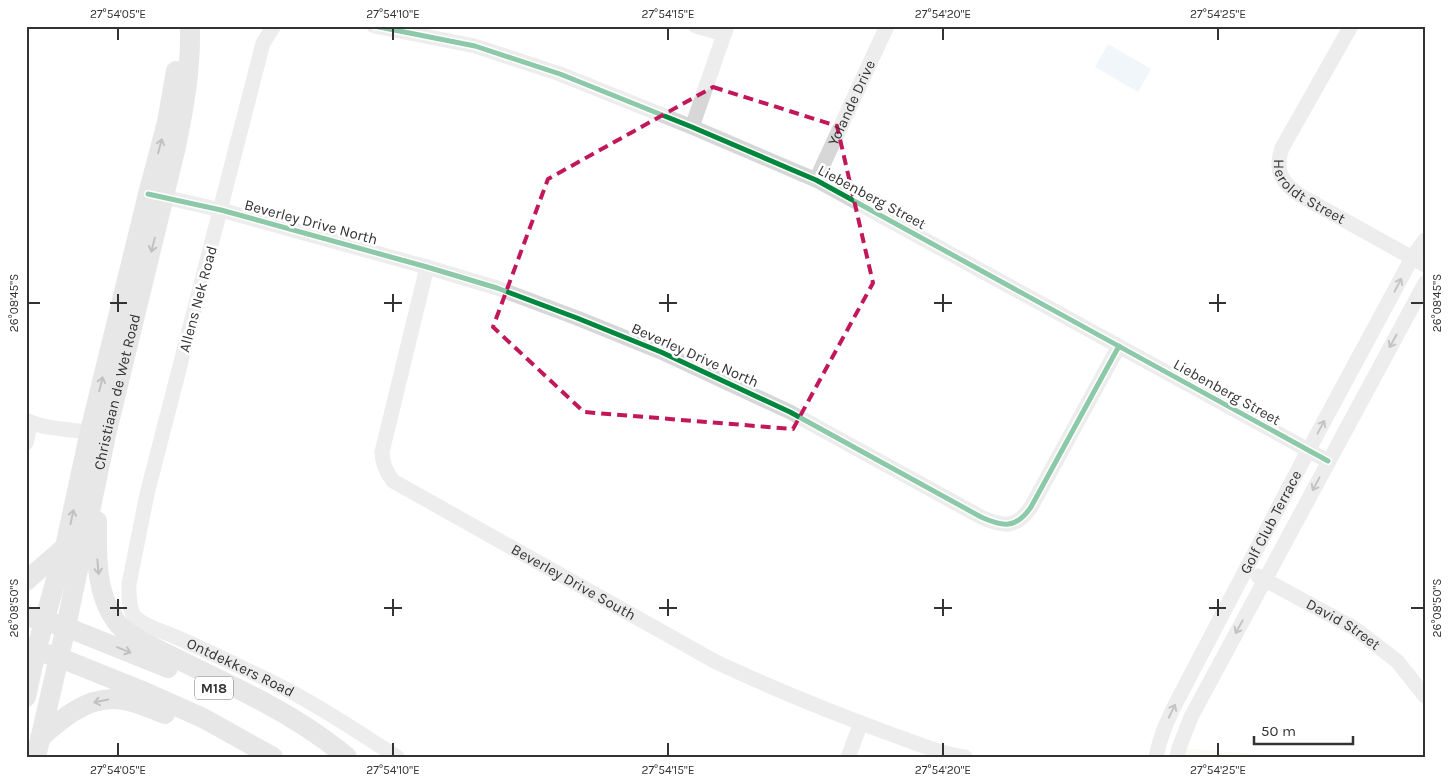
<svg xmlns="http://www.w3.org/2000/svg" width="1451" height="783" font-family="Karla,sans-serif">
<rect width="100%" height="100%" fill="#fff"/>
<polygon fill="#f1f5ed" points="1179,748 1294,757 1177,757"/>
<polygon fill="#ddebf3" points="1108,44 1151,69 1138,92 1095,67"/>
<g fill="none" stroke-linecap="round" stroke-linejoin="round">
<g stroke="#d7d7d7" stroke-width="15">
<path id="s1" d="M274 26 263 43 147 494 129 584C129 594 128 609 135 617 145 627 163 631 176 637 206 650 236 665 266 679 312 701 355 730 397 757"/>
<polyline points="374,26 475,46 560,74 692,127 816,180 1328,461"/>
<polyline points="696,26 724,34"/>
<path id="s2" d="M1351 26 1282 148C1274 172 1282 183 1301 196L1425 265"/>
<polyline points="692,127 727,26"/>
<path id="s3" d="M816 180 887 26"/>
<path d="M155 195 221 210 427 267 497 288 577 318 661 352 790 412 981 517C1003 527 1016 529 1031 507L1119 346"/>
<path id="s4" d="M427 267 382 452C382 464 386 472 393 481L716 662C772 688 830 712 888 733 913 742 939 753 965 757"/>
<path d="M26 420C47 431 78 429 101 434"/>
<polyline points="26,443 31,422"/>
<path id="s5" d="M1258 576 1354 628 1397 661 1425 696"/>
<polyline points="848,757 861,723"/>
<path id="s6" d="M1156 757C1160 736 1168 719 1177 701L1308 451 1412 258 1425 240"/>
<polyline points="1177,757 1179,748 1191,717 1425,283"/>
</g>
<g stroke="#cacaca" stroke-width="20">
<path d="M97 521C97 555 95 591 115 620 124 634 150 646 165 653 195 668 225 682 254 697 287 714 318 733 347 757"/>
<polyline points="26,581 64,548"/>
<polyline points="26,616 66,627 168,668"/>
<polyline points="47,654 58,657 140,690 203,718 273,757"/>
<polyline points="26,697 36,651 65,547 90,431 148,194 167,122 176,71"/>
<path d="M40 738C60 720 84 699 113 699 130 699 149 708 165 714"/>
<path id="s7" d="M36 757 66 627 106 435 175 151C184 109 191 69 190 26"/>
</g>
<defs>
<g id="cycleway">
<polyline points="374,26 475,46 560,74 692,127 816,180 1328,461"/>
<path d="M148 194 221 210 427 267 497 288 577 318 661 352 790 412 981 517C1003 527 1016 529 1031 507L1119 346"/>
</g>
</defs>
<use href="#cycleway" stroke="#fff" stroke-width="8"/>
<use href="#cycleway" stroke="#00873e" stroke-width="5"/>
</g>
<defs><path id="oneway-shaft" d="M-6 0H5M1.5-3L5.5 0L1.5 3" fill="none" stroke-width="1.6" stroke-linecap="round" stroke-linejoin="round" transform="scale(1.25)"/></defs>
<g stroke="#777">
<use href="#oneway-shaft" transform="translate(160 146) rotate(-75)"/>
<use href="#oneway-shaft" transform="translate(153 245) rotate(104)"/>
<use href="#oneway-shaft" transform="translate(101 384) rotate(-76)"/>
<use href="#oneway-shaft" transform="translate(72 517) rotate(-78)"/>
<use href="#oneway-shaft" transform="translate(98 567) rotate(85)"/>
<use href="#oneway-shaft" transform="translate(124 650) rotate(22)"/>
<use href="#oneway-shaft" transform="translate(101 701) rotate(168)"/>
</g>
<g stroke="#7d7d7d">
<use href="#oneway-shaft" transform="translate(1398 285) rotate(-62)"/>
<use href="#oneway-shaft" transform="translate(1393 341) rotate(119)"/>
<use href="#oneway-shaft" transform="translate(1321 427) rotate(-62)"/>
<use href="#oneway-shaft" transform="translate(1316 484) rotate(118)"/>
<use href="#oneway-shaft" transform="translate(1239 627) rotate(119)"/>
<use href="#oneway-shaft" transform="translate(1172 711) rotate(-64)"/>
</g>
<path d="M0 0H1451V783H0ZM713 87 837 126 873 283 793 429 584 412 493 327 548 179Z" fill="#fff" fill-opacity=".55" fill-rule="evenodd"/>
<path fill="none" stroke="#c2185b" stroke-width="4" stroke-dasharray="10 6" stroke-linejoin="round" d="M713 87 837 126 873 283 793 429 584 412 493 327 548 179Z"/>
<path fill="none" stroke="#333" stroke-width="2" d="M118 28V40M393 28V40M668 28V40M943 28V40M1218 28V40M118 294V312M393 294V312M668 294V312M943 294V312M1218 294V312M28 303H40M110 303H127M384 303H402M659 303H677M934 303H952M1209 303H1226M1411 303H1424M118 599V616M393 599V616M668 599V616M943 599V616M1218 599V616M28 608H40M110 608H127M384 608H402M659 608H677M934 608H952M1209 608H1226M1411 608H1424M118 743V756M393 743V756M668 743V756M943 743V756M1218 743V756"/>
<g text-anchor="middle" stroke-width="5" stroke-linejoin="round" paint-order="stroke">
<rect fill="#fff" stroke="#707070" stroke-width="1" x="195" y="676.5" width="38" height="23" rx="4"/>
<g font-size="14" font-weight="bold" fill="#333">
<text x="214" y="693">M18</text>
</g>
<g font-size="15" fill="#333" stroke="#fff">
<text dy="5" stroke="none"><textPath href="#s3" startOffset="85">Yolande Drive</textPath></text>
<text dy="5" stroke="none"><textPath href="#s2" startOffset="199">Heroldt Street</textPath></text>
<text transform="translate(872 197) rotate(28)" y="5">Liebenberg Street</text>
<text transform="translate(311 222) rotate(15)" y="5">Beverley Drive North</text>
<text transform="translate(198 299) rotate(-75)" y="5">Allens Nek Road</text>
<text transform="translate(695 355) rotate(24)" y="5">Beverley Drive North</text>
<text dy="5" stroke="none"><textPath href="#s7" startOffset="374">Christiaan de Wet Road</textPath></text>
<text transform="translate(1227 392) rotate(29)" y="5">Liebenberg Street</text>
<text dy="5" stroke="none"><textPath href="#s6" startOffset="262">Golf Club Terrace</textPath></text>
<text dy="5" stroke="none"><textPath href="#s4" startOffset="429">Beverley Drive South</textPath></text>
<text dy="5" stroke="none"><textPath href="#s5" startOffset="98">David Street</textPath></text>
<text dy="5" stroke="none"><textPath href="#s1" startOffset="729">Ontdekkers Road</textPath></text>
</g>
</g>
<rect width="1451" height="783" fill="none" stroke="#ffffff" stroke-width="55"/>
<path d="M1254 736v8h99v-8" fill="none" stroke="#333333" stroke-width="2.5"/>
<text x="1261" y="736" font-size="15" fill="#333333" stroke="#ffffff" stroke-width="4" paint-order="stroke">50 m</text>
<rect x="28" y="28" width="1396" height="728" fill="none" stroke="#333" stroke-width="2"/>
<g font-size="12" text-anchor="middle" fill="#333">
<text x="118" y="18">27°54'05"E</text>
<text x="393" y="18">27°54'10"E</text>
<text x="668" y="18">27°54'15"E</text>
<text x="943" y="18">27°54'20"E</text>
<text x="1218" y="18">27°54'25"E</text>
<text transform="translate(14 303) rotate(-90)" y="4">26°08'45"S</text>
<text transform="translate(1437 303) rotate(-90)" y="4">26°08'45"S</text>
<text transform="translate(14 608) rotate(-90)" y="4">26°08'50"S</text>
<text transform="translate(1437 608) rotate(-90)" y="4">26°08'50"S</text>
<text x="118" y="774">27°54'05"E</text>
<text x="393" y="774">27°54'10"E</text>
<text x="668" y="774">27°54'15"E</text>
<text x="943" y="774">27°54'20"E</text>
<text x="1218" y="774">27°54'25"E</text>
</g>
</svg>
